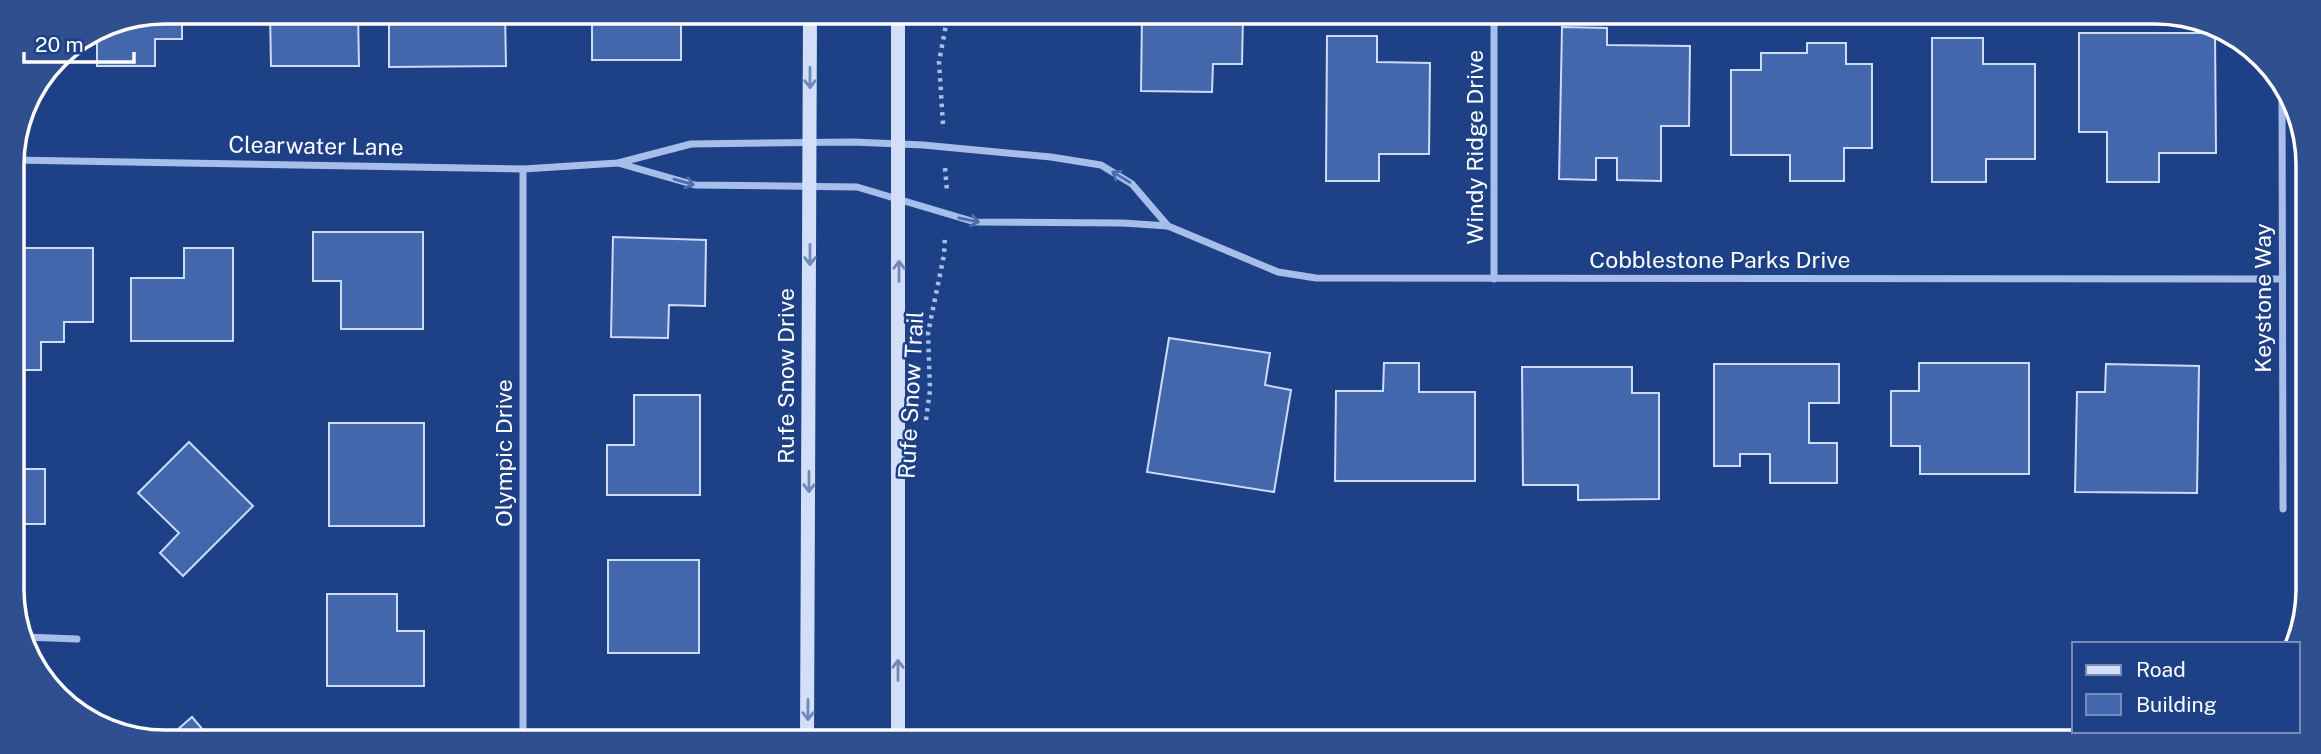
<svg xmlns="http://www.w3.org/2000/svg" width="2321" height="754" font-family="'Public Sans',sans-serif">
<rect width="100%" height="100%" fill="#1e4087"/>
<g fill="#4267ad" stroke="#ccdbf8" stroke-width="2">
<polygon points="166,12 182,12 182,39 155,39 155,66 97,66 97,36 88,36 107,24"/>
<polygon points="270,13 358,13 359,66 271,66"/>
<polygon points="389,13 505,13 506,66 389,67"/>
<polygon points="592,13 681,14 681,60 592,60"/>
<polygon points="1142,15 1243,15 1242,64 1213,64 1212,92 1141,91"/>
<polygon points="1562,27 1607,28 1607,45 1690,46 1689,126 1661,126 1661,181 1617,180 1617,158 1596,158 1596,180 1559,179"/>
<polygon points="2079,33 2215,33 2216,153 2159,153 2159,182 2107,182 2107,132 2079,132"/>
<polygon points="1327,36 1377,36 1377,62 1430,63 1429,154 1379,154 1379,181 1326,181"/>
<polygon points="1932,38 1983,38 1983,64 2035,64 2035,159 1986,159 1986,182 1932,182"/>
<polygon points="1807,43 1846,43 1846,64 1872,64 1872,148 1844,148 1844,181 1790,181 1790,155 1731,155 1731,70 1761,70 1761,53 1807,53"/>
<polygon points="313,232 423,232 423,329 341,329 341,281 313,281"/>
<polygon points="613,237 706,240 705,306 669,305 668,338 611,337"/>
<polygon points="13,248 93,248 93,322 64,322 64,342 41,342 41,370 14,370"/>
<polygon points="184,248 233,248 233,341 131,341 131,278 184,278"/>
<polygon points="1169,338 1270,353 1265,385 1291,390 1274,492 1147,472"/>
<polygon points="1384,363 1419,363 1419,392 1475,392 1475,481 1335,481 1336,391 1383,391"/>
<polygon points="1919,363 2029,363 2029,474 1920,474 1920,446 1891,446 1891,391 1919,391"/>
<polygon points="1714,364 1839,364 1839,403 1809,403 1809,443 1837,443 1837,483 1770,483 1770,454 1740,454 1740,466 1714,466"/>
<polygon points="2106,364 2199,366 2197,493 2075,492 2077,392 2105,392"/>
<polygon points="1522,367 1632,367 1632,393 1659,393 1659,499 1578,500 1578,485 1523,485"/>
<polygon points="634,395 700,395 700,495 607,495 607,445 634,445"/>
<rect x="329" y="423" width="95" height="103"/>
<polygon points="189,442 253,506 183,576 160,553 179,533 138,493"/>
<polygon points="14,469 45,469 45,524 15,524"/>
<rect x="608" y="560" width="91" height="93"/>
<polygon points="327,594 397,594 397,631 424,631 424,686 327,686"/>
<polygon points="192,717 209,737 169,737"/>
</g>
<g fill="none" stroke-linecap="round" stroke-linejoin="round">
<g stroke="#a7beeb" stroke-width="4.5" stroke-dasharray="3.5 5" stroke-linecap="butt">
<polyline points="943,124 939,62 948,14"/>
<polyline points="945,168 947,191"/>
<polyline points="926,420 930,390 928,333 944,255 945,235"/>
</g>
<g stroke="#a7beeb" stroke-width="7">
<polyline points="1494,16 1494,279"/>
<polyline points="2282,88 2283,509"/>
<polyline points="13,160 523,169 618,163 691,144 853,142 923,145 1051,157 1101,165 1132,184 1168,226"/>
<polyline points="618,163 695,185 857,187 975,222 1123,223 1168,226 1278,272 1316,278 2282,279"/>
<polyline points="523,169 523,737"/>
<polyline points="25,637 77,639"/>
</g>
<g stroke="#d3dff8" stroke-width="14">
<polyline points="807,738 810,14"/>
<polyline points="898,738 898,14"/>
</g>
</g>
<defs><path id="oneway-shaft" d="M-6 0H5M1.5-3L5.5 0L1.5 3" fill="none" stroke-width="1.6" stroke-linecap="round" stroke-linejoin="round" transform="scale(1.75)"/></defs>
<g stroke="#6f88ba">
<use href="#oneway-shaft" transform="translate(810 78) rotate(90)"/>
<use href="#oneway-shaft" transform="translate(810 255) rotate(90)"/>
<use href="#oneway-shaft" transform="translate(899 271) rotate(-90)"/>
<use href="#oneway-shaft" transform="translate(809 482) rotate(90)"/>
<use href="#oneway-shaft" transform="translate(898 670) rotate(-90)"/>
<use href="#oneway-shaft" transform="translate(808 710) rotate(90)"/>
</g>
<g stroke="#4e6caa">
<use href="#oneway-shaft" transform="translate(1121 177) rotate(-149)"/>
<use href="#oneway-shaft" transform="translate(684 182) rotate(16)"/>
<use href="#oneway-shaft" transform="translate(969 220) rotate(12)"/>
</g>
<g text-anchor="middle" stroke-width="5" stroke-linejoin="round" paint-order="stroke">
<g font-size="23" fill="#fff" stroke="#1e4087">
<text transform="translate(316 146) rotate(1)" y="8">Clearwater Lane</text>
<text transform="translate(1475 147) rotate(-90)" y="8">Windy Ridge Drive</text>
<text x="1720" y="268">Cobblestone Parks Drive</text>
<text transform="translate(2263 298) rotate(-90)" y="8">Keystone Way</text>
<text transform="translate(786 376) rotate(-90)" y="8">Rufe Snow Drive</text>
<text transform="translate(911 395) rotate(-87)" y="8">Rufe Snow Trail</text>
<text transform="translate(504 453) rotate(-90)" y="8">Olympic Drive</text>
</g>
</g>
<path d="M0 0H2321V754H0ZM165 24H2155A141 141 0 0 1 2296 165V589A141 141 0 0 1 2155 730H165A141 141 0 0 1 24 589V165A141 141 0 0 1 165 24Z" fill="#304f91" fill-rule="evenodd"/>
<path fill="none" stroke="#fff" stroke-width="3.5" d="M165 24H2155A141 141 0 0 1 2296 165V589A141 141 0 0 1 2155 730H165A141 141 0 0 1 24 589V165A141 141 0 0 1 165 24Z"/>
<rect x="2072" y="642" width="228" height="91" fill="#1e4087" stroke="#788cb7" stroke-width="2"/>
<rect x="2086" y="665" width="35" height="10" fill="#d3dff8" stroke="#788cb7" stroke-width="2"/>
<text x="2136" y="677" font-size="21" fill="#ffffff">Road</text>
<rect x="2086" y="694" width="35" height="21" fill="#4267ad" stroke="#788cb7" stroke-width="2"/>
<text x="2136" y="712" font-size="21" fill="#ffffff">Building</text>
<path d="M24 52v10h110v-10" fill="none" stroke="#ffffff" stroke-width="3.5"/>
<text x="35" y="52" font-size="21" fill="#ffffff" stroke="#1e4087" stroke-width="5" paint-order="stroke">20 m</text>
</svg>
